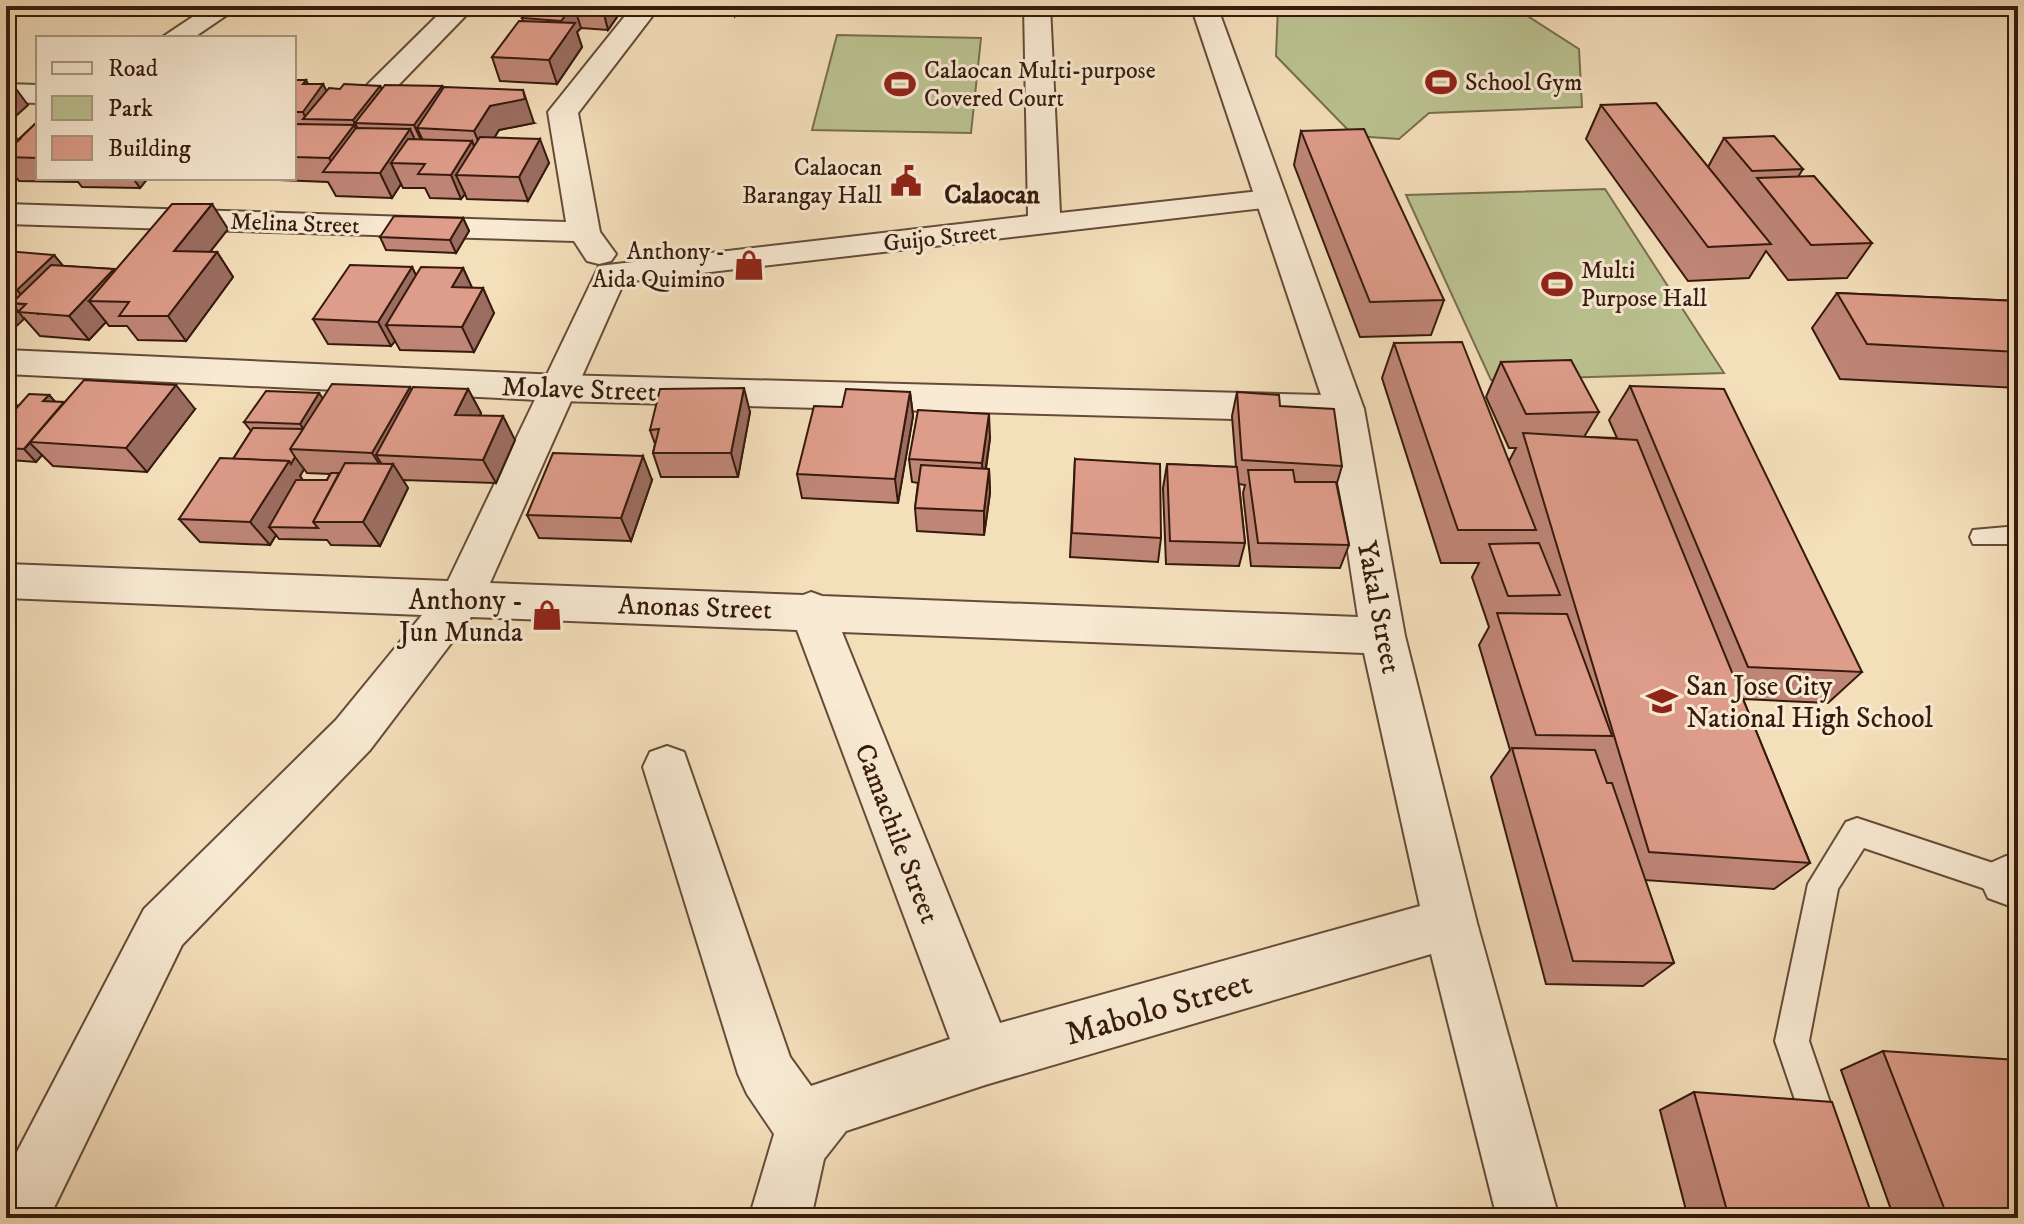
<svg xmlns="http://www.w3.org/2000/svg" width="2024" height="1224" font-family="'IM FELL DW Pica',serif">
<rect width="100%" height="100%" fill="#f4dfbb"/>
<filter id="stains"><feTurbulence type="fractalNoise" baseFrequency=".0025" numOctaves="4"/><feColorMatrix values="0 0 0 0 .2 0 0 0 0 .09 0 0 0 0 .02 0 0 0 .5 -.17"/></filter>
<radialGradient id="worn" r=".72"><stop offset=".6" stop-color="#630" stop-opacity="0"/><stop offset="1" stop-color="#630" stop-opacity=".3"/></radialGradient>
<g fill="#bbc291" stroke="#786e4f" stroke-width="2">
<polygon points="1278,6 1512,6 1579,49 1582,107 1429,113 1399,139 1354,136 1276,56"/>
<polygon points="837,35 981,38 971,133 812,130"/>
<polygon points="1605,189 1724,373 1491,380 1406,195"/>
</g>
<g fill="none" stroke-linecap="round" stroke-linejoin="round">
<defs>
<g id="service">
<polygon points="2018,526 2018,544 1973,544 1970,537 1973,530"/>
<polygon points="1857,818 2017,871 2018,889 2006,896 1864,848 1838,889 1809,1041 1841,1135 1835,1147 1823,1153 1811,1147 1775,1041 1808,884 1846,822"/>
</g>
<g id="minor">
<polygon points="6,6 28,6 24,11 6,19"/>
<polygon points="209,6 240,6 193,38 161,38"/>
<polygon points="447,6 475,6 378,106 358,106 354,100 358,94"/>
<polygon points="633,6 660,6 578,113 600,232 616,254 611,261 599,264 587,261 574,241 6,224 6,204 566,222 548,112"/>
<path d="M1024 6H1050L1060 213 1269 190 1280 192 1285 199 1280 206 624 282 490 583 803 595 811 592 822 596 1358 617 1326 409 1332 400 1345 396 1358 400 1364 409 1405 636 1477 923 1559 1218H1497L1431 954 985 1085 846 1131 824 1159 811 1218H749L774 1134 747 1094 738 1074 643 767 650 752 667 746 684 752 790 1057 811 1086 950 1039 797 630 471 617 370 750 182 945 49 1218H6V1173L144 909 336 720 422 615 6 598V564L448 581 599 266 1028 216ZM842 632 1364 653 1420 906 1000 1023Z"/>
<polygon points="6,84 38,85 38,103 6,102"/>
<polygon points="2006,856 2018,859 2018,909 1988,898 1980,881 1988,864"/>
</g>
<polygon id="tertiary" points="1191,6 1217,6 1364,409 1358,418 1345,422 559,401 6,374 6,350 559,375 1321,395"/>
</defs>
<use href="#service" stroke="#664b38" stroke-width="4"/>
<use href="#minor" stroke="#664b38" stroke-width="4"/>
<use href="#tertiary" stroke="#664b38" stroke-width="4"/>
<use href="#service" fill="#f8ead3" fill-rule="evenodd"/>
<use href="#minor" fill="#f8ead3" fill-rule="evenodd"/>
<use href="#tertiary" fill="#f8ead3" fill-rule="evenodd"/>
</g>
<g fill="#bf8677" stroke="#361a0d" stroke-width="2" fill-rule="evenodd">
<polygon points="532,6 620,6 616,11 617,17 608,30 581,28 577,32 582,47 557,84 500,81 492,57 523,21 522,18"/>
<polygon points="674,6 741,6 735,16 676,12"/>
<polygon points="294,80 326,91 340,89 380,86 382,89 443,89 534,123 499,130 494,138 549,163 528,201 467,199 465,194 461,199 430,198 425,188 403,188 401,184 392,198 336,196 328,182 279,180 278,178 294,178"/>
<polygon points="1601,105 1708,167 1724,138 1803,169 1798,177 1872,243 1847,278 1788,280 1766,251 1749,278 1688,281 1586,139"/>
<polygon points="38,121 38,178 148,178 140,188 82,187 78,182 19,181 9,169 6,172 6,138 19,139"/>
<polygon points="1301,131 1444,300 1431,335 1360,337 1294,165"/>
<polygon points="463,218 469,231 456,253 386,250 380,237"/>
<polygon points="228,229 210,252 217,252 233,277 186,341 138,340 127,326 109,326 106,322 89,340 40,336 24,318 6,336 6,251 63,266 114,269 115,271"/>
<polygon points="412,267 416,276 463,268 472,288 494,313 474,352 400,350 395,341 391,346 328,344 313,319"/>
<polygon points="1837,293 2018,301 2018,388 1840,379 1812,328"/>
<polygon points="1394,343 1509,461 1516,448 1509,448 1486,397 1501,362 1599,412 1584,437 1617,438 1609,420 1630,386 1862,672 1828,703 1743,699 1810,863 1774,889 1645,880 1674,963 1643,986 1546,984 1491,777 1510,750 1479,645 1489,627 1472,577 1479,563 1441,563 1382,378"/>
<path d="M410 387 411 390 468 389 481 413 480 415 515 440 496 483 403 480 408 488 380 546 331 545 327 540 279 539 276 535 270 545 200 542 179 519 233 459 251 431 244 422 323 398ZM304 469 307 473 330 474 327 480H303L300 476Z"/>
<polygon points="910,392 913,416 898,503 802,498 797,474 842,407"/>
<polygon points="1237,392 1280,406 1342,466 1337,483 1349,545 1340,568 1251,566 1243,493 1245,485 1239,484 1245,543 1239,566 1166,564 1163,488 1167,464 1236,467 1232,416"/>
<polygon points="49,395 55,402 195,409 147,472 53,466 42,455 36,462 10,460 6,457 6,400 11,405 18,407"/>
<polygon points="750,412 738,477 661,477 653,453 655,444 650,430"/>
<polygon points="990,438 986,469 989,469 990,493 984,535 917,531 915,508 918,483 912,482 909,459"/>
<polygon points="1075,459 1161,538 1158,562 1070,557"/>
<polygon points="652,480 631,541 539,538 527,515"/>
<polygon points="1883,1051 2018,1218 1894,1218 1841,1070"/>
<polygon points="1694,1092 1873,1218 1688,1218 1660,1110"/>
</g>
<g fill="#9b6d61" stroke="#361a0d" stroke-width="2">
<polygon points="573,6 574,6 581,28 577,32 582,47 557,84 549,60 566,36 561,21"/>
<polygon points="602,6 620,6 616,11 617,17 608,30"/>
<polygon points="733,6 741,6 735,16"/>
<polygon points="306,80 314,96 323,84 335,108 306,119 303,112 303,84"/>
<polygon points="11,82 28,105 6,125 6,86"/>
<polygon points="380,86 391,109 355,123 365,144 353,120"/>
<polygon points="442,86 452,110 417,128 426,147 425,149 414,125"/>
<polygon points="523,90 534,123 499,130 484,155 474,131 490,106"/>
<polygon points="354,125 366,149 337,172 329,158"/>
<polygon points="410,129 421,153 391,163 401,184 392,198 380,173"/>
<polygon points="540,139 549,163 528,201 519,177"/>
<polygon points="472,141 482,165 456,175 465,194 461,199 451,175"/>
<polygon points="133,178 148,178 140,188"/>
<polygon points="212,204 228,229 191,276 174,251"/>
<polygon points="463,218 469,231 456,253 450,240"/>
<polygon points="217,252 233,277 186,341 168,316"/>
<polygon points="54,255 74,279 38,314 17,290"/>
<polygon points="412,267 424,292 386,325 395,341 391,346 378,322"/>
<polygon points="463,268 474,292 452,287"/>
<polygon points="114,269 132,294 89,301 106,322 89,340 69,316"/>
<polygon points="483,288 494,313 474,352 462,327"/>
<polygon points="8,289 21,304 12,303 24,319 6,336 6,291"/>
<polygon points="176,385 195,409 147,472 126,448"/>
<polygon points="410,387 423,411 376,455 388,474 393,464 408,488 380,546 363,522 387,476 372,453"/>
<polygon points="744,388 750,412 738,477 731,453"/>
<polygon points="468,389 481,413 468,439 455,415"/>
<polygon points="910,392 913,416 898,503 895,479"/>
<polygon points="319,393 328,406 308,435 300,424"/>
<polygon points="49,395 60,407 43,401"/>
<polygon points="6,400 13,408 16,405 28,418 10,433 6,433"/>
<polygon points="989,414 990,438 983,487 982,463"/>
<polygon points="503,416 515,440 496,483 483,460"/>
<polygon points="30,443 42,455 36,462 24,449"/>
<polygon points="643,456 652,480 631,541 621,518"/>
<polygon points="295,457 304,469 300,476 306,485 269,527 276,535 270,545 250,522 289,461"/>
<polygon points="989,469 990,493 984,535 984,511"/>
</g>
<g fill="#de9c8a" stroke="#361a0d" stroke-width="2">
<polygon points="532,6 573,6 561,21 522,18"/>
<polygon points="519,21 575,23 549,60 492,57"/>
<polygon points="294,80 306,80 303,84 323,84 303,112 294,112"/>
<polygon points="344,84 380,86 353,120 303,119 329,88 340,89"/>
<polygon points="385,85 442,86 414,125 355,123"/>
<polygon points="444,87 523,90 525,99 490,106 474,131 417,128"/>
<polygon points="1656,103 1771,244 1708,247 1601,105"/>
<polygon points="38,121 38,158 6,157 6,152"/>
<polygon points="294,124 354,125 329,158 294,157"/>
<polygon points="356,128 410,129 380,173 323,172"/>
<polygon points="1364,129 1444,300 1370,302 1301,131"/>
<polygon points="1774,136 1803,169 1752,171 1724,138"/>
<polygon points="480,137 540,139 519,177 456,175"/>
<polygon points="6,138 20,139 6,151"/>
<polygon points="408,139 472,141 451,175 418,174 425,164 391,163"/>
<polygon points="1814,176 1872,243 1811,245 1757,178"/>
<polygon points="172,204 212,204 174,251 217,252 168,316 119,316 129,302 89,301"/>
<polygon points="394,216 463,218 450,240 380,237"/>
<polygon points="6,251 54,255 17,290 8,289 6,291"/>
<polygon points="51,265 114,269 69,316 18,312 26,304 12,303"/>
<polygon points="350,265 412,267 378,322 313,319"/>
<polygon points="421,267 463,268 452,287 483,288 462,327 386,325"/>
<polygon points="1837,293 2018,301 2018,352 1867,344"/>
<polygon points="1462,342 1536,530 1458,530 1394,343"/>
<polygon points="1571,360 1599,412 1526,414 1501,362"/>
<polygon points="84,380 176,385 126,448 30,442"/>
<polygon points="332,384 410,387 372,453 290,449"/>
<polygon points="1630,386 1724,389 1862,672 1748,667"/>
<polygon points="413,387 468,389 455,415 503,416 483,460 376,455"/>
<polygon points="744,388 731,453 653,453 659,429 650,430 660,389"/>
<polygon points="846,389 910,392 895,479 797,474 814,406 842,407"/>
<polygon points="266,391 319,393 300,424 244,422"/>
<polygon points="1237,392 1279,395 1280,406 1334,409 1342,466 1242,460"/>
<polygon points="29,394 49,395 43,401 64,402 24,449 6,448 6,438 10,433 6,433 6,420"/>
<polygon points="6,405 16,405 6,417"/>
<polygon points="918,410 989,414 982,463 909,459"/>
<polygon points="253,428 303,429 290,449 295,457 291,464 289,461 233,459"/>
<polygon points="1523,433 1637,440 1810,863 1649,852"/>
<polygon points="553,453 643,456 621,518 527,515"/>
<polygon points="220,458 289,461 250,522 179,519"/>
<polygon points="1075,459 1160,464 1161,538 1072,533"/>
<polygon points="345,463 393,464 363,522 313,522"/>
<polygon points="1167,464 1237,467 1245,543 1170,541"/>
<polygon points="921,465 989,469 984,511 915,508"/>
<polygon points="1248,470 1293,470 1295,482 1336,482 1349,545 1258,543"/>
<polygon points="331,473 339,473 313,522 318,528 269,527 296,480 327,480"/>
<polygon points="1539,543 1560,595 1508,596 1489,544"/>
<polygon points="1497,613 1567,614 1612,736 1536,735"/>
<polygon points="1512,748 1595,750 1607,783 1612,783 1674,963 1573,961"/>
<polygon points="1883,1051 2017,1060 2018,1063 2018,1218 1948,1218"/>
<polygon points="1694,1092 1832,1102 1873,1218 1729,1218"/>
</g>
<defs>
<symbol id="stadium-bare" viewBox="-9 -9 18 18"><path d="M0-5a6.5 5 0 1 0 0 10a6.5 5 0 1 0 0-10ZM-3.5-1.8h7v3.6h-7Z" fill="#8f2418" stroke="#f8ead3" stroke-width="2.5" paint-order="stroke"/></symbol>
<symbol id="civic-bare" viewBox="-9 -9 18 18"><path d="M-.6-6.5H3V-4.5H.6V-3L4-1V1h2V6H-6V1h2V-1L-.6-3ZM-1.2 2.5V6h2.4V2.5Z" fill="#8f2418" stroke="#f8ead3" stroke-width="2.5" paint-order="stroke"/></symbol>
<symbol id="shop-bare" viewBox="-9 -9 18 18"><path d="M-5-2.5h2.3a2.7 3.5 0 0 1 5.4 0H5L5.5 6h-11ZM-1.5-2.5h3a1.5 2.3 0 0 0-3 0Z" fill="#8f2418" stroke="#f8ead3" stroke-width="2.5" paint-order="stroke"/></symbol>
<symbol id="school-bare" viewBox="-9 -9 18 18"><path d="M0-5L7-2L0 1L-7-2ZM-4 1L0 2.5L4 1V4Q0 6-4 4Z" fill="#8f2418" stroke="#f8ead3" stroke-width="2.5" paint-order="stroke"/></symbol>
</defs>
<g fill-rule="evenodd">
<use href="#stadium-bare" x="1419" y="60" width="44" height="44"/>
<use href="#stadium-bare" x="878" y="62" width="44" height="44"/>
<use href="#civic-bare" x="884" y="159" width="44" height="44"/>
<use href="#shop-bare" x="727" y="243" width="44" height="44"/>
<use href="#stadium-bare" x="1535" y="262" width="44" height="44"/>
<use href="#shop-bare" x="525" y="593" width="44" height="44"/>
<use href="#school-bare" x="1640" y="679" width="44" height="44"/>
</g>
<g text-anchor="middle" stroke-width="6" stroke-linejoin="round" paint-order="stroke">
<g font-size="24" fill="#361a0d" stroke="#f8ead3" text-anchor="start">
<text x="924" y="78">Calaocan Multi-purpose<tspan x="924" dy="28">Covered Court</tspan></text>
<text x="1465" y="90">School Gym</text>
<text x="882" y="175" text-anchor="end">Calaocan<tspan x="882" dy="28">Barangay Hall</tspan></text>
<text x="725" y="259" text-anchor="end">Anthony -<tspan x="725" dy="28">Aida Quimino</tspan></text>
<text x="1581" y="278">Multi<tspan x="1581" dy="28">Purpose Hall</tspan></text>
</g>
<g font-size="24" fill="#361a0d" stroke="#f8ead3">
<text transform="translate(295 223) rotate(2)" y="8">Melina Street</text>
<text transform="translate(940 237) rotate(-6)" y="8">Guijo Street</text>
</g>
<g font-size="26" font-weight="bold" fill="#361a0d" stroke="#f8ead3">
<text x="992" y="203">Calaocan</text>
</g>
<g font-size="28" fill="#361a0d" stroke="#f8ead3">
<text transform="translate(579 388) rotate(2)" y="10">Molave Street</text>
<text transform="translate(695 606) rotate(2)" y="10">Anonas Street</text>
<text transform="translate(1380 607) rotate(79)" y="10">Yakal Street</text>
<text transform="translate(898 833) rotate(69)" y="10">Camachile Street</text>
</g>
<g font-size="28" fill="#361a0d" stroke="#f8ead3" text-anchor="end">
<text x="523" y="609">Anthony -<tspan x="523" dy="32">Jun Munda</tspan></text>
<text x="1686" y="695" text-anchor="start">San Jose City<tspan x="1686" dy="32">National High School</tspan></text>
</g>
<g font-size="34" fill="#361a0d" stroke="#f8ead3">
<text transform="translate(1158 1007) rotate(-16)" y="12">Mabolo Street</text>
</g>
</g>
<rect width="2024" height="1224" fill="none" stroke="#f4dfbb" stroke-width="32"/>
<rect x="8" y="8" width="2008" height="1208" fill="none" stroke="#361a0d" stroke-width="4"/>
<rect x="16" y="16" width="1992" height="1192" fill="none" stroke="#361a0d" stroke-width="2"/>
<rect x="36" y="36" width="260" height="144" fill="#f8ead3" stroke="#aa9784" stroke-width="2"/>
<rect x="52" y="62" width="40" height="12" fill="#f8ead3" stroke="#aa9784" stroke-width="2"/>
<text x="108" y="76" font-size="24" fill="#361a0d">Road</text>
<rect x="52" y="96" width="40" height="24" fill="#bbc291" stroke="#aa9784" stroke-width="2"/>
<text x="108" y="116" font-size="24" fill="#361a0d">Park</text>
<rect x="52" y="136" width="40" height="24" fill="#de9c8a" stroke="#aa9784" stroke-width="2"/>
<text x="108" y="156" font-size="24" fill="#361a0d">Building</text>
<rect width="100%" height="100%" filter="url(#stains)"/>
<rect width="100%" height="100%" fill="url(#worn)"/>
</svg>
